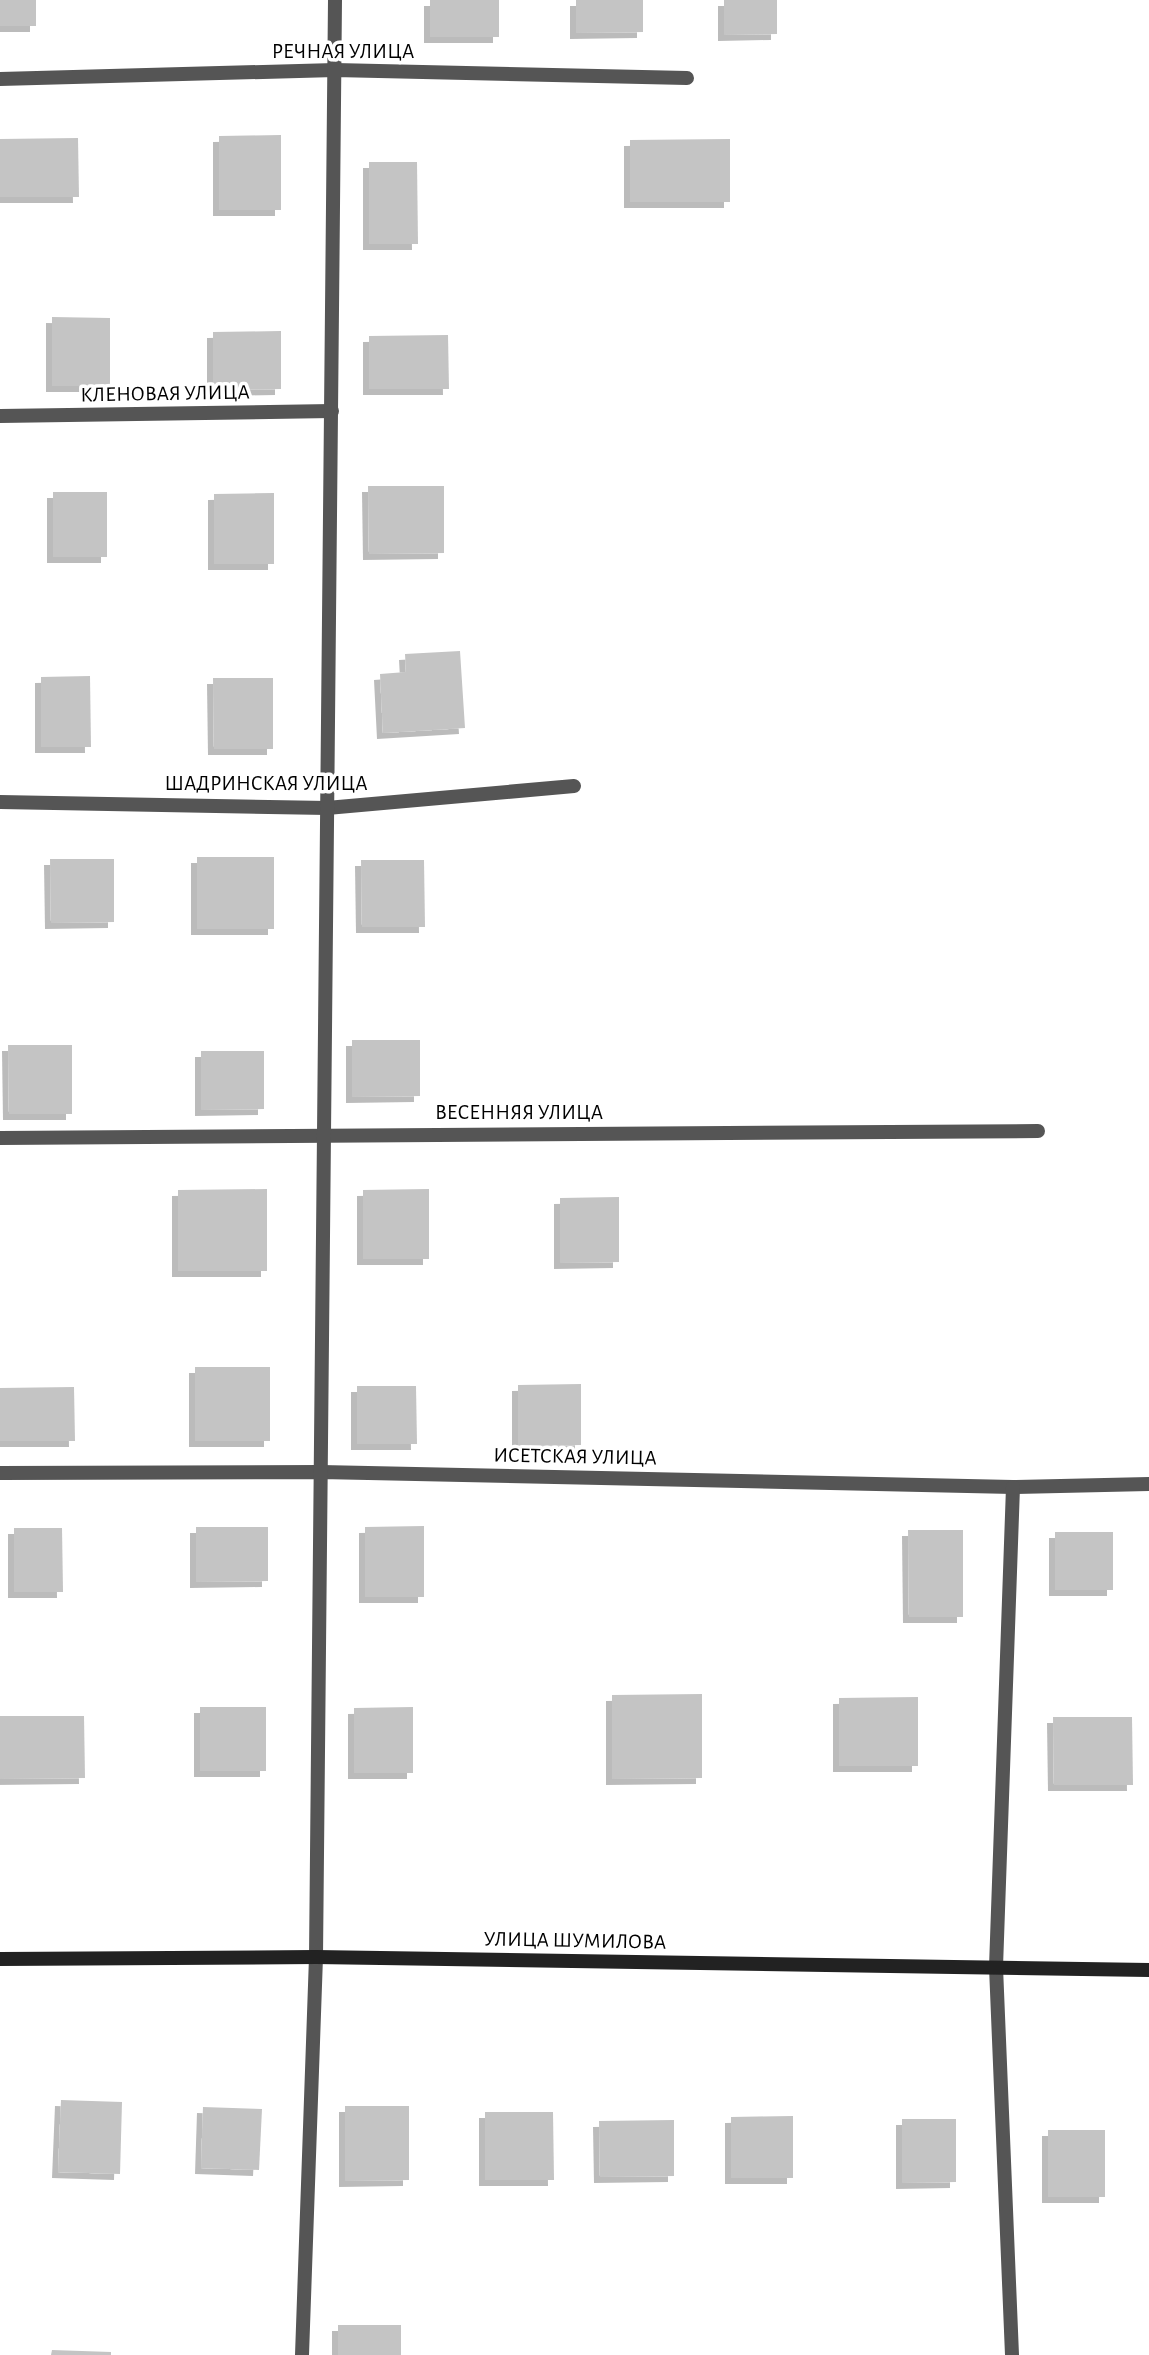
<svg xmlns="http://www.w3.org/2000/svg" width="1149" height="2355" font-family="'Alegreya Sans',sans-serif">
<defs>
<filter id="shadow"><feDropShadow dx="-6" dy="6" stdDeviation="0" flood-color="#0004"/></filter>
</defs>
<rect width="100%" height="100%" fill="#fff"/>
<g fill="#c4c4c4" filter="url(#shadow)">
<rect x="0" y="0" width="36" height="26"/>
<rect x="430" y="0" width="69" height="37"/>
<polygon points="576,0 643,0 643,32 576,33"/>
<polygon points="724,0 777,0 777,34 724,35"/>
<polygon points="281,135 281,210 219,210 219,136"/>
<polygon points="78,138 79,197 0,197 0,139"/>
<polygon points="730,139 730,202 630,202 630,140"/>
<polygon points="369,162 417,162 418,244 369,244"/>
<polygon points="52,317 110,318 110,386 52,386"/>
<polygon points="281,331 281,389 213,390 213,332"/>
<polygon points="448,335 449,389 369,389 369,336"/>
<polygon points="368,486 444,486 444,553 369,554"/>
<rect x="53" y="492" width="54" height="65"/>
<polygon points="274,493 274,564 214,564 214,494"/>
<polygon points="460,651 465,728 383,733 380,674 406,672 405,654"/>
<polygon points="90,676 91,747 41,747 41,677"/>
<polygon points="213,678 273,678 273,749 214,749"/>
<rect x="197" y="857" width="77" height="72"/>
<polygon points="50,859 114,859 114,922 51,923"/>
<polygon points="361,860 424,860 425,927 362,927"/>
<polygon points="352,1040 420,1040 420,1096 352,1097"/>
<polygon points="8,1045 72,1045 72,1114 9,1114"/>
<polygon points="201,1051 264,1051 264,1109 201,1110"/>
<polygon points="267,1189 267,1271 178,1271 178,1190"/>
<polygon points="429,1189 429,1259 363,1259 363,1190"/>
<polygon points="619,1197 619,1262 560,1263 560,1198"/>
<rect x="195" y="1367" width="75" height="74"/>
<polygon points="581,1384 581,1445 518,1446 518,1385"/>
<polygon points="357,1386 416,1386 417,1444 357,1444"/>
<polygon points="74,1387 75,1441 0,1441 0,1388"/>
<polygon points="424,1526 424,1597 365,1597 365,1527"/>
<polygon points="196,1527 268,1527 268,1581 196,1582"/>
<polygon points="14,1528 62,1528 63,1592 14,1592"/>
<polygon points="908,1530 963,1530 963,1617 909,1617"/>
<rect x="1055" y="1532" width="58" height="58"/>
<polygon points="702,1694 702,1778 612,1779 612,1695"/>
<polygon points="918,1697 918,1766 839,1766 839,1698"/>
<rect x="200" y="1707" width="66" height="64"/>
<polygon points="413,1707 413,1773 354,1773 354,1708"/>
<polygon points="0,1716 84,1716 85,1778 0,1779"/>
<polygon points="1053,1717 1132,1717 1133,1785 1054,1785"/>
<polygon points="61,2100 122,2102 120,2174 58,2172"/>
<polygon points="345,2106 409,2106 409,2180 345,2181"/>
<polygon points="203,2107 262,2109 259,2170 201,2168"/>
<polygon points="485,2112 553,2112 554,2180 485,2180"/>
<polygon points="793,2116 793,2178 731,2178 731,2117"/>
<polygon points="902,2119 956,2119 956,2182 902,2183"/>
<polygon points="674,2120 674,2176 600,2177 599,2121"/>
<rect x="1048" y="2130" width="57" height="67"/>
<rect x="338" y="2325" width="63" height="30"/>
<polygon points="52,2350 111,2352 111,2355 51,2355"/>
</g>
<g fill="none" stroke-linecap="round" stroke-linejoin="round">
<g stroke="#555" stroke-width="14">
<polyline points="0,79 335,70 687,78"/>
<polyline points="0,416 332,411"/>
<polyline points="0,802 327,808 574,786"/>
<polyline points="0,1138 1038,1131"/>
<polyline points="0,1473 321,1472 1013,1487 1149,1484"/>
<polyline points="302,2355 316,1957 335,0"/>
<polyline points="1012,2355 996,1967 1013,1487"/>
</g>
<polyline stroke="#222" stroke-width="14" points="0,1959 316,1957 1149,1970"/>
</g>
<g text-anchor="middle" stroke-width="7" stroke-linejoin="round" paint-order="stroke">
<g font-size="21" fill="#000" stroke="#fff">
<text x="343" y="58">РЕЧНАЯ УЛИЦА</text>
<text transform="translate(165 393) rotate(-1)" y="7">КЛЕНОВАЯ УЛИЦА</text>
<text x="266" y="790">ШАДРИНСКАЯ УЛИЦА</text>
<text x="519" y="1119">ВЕСЕННЯЯ УЛИЦА</text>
<text transform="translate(575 1456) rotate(1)" y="7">ИСЕТСКАЯ УЛИЦА</text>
<text transform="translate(575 1940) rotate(1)" y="7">УЛИЦА ШУМИЛОВА</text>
</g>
</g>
</svg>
